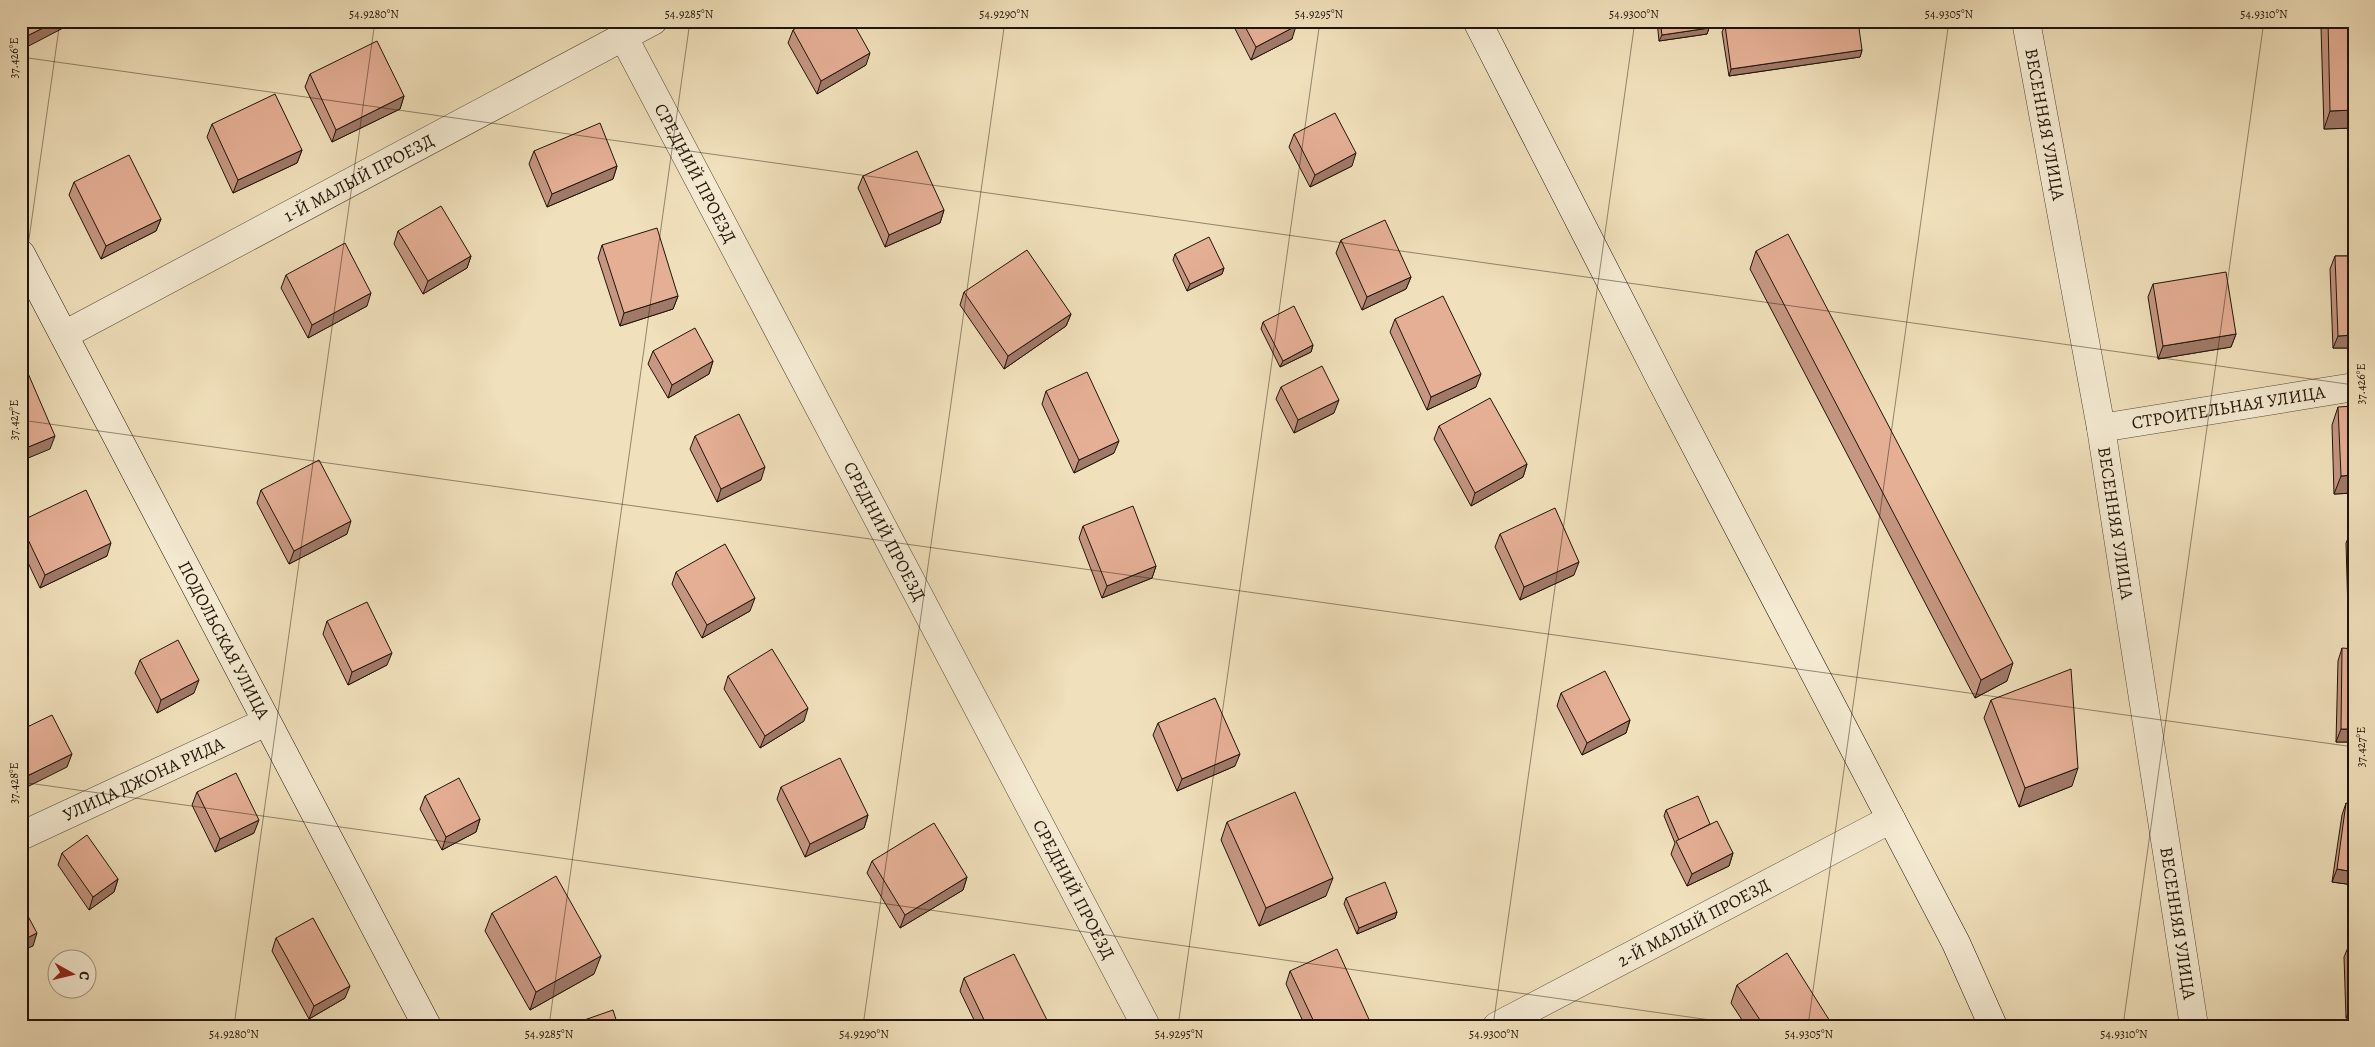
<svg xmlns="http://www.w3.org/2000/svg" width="2375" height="1047" font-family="Alegreya,serif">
<rect width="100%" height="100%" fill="#f0e0bb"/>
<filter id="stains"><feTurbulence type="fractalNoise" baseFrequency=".004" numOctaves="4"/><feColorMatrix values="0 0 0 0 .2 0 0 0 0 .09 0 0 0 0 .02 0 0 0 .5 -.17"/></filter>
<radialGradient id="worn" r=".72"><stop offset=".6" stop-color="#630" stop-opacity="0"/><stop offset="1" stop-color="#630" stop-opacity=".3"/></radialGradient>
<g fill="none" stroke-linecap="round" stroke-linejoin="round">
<defs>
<g id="street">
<path id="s1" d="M2026 21 2101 428 2194 1026"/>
<path id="s2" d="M623 36 1146 1026"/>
<path id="s3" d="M64 335 653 21"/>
<path id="s4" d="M2101 428 2354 387"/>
<path id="s5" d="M21 836 266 722"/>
<path id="s6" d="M1497 1026 1891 819"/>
</g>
<g id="secondary">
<polyline points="1477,21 1662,382 1956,943 1993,1026"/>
<path id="s7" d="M21 254 427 1026"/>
</g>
</defs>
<use href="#street" stroke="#554734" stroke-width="29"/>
<use href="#secondary" stroke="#211407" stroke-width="29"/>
<use href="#street" stroke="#f5ebd3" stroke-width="28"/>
<use href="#secondary" stroke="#f5ebd3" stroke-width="28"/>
</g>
<g fill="#c59681" stroke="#211407">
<polygon points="1231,21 1294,21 1292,39 1251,60"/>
<polygon points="1657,21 1708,21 1709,28 1707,34 1659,41"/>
<polygon points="2323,21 2354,21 2354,128 2324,129 2321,27"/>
<polygon points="1725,25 1862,50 1860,57 1729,76 1722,32"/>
<polygon points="793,30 866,65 817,94 788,43"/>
<polygon points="310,74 404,96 400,109 332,142 305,87"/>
<polygon points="212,124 302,150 297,163 233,193 207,137"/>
<polygon points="1294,134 1352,166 1310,187 1289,147"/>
<polygon points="534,151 617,166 613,179 547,207 529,164"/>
<polygon points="863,176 944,210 940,223 885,247 858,188"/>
<polygon points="74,182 161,219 156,231 101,259 69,195"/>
<polygon points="398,231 471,256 467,268 423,294 394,244"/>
<polygon points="1341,240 1411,277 1406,289 1362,310 1336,253"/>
<polygon points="602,245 678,296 673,309 620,326 598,258"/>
<polygon points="1756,251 2007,681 1975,698 1750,269"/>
<polygon points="1175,254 1224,268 1222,274 1187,291 1173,260"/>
<polygon points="2335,256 2354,256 2354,348 2333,348 2330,269"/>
<polygon points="286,275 367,306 308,338 281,288"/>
<polygon points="2153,284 2236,334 2231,347 2158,359 2148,297"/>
<polygon points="964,292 1071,314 1066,326 1004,369 960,305"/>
<polygon points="1395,319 1476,387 1427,410 1390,332"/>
<polygon points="1263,322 1313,345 1311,352 1280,367 1261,329"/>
<polygon points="653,351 713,361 709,374 668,398 648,364"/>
<polygon points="1281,387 1334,413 1294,433 1276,399"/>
<polygon points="1046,391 1114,453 1074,473 1042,404"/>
<polygon points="2338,407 2354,493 2334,494 2332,425"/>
<polygon points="1439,426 1527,464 1523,477 1471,506 1434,439"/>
<polygon points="695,436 761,480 717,502 690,449"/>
<polygon points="261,490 347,534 289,564 257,503"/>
<polygon points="21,521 107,556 40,588 21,548"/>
<polygon points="1083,526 1156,566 1152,578 1102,598 1079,538"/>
<polygon points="2354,530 2354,612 2348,612 2346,543 2351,531"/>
<polygon points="1500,534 1574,575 1520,600 1495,547"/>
<polygon points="676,572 750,611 702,638 672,584"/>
<polygon points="327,621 387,665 348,685 323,634"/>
<polygon points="2342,648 2354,742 2336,742 2338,661"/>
<polygon points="140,660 194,693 157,713 135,673"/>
<polygon points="728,676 804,721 760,748 724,689"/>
<polygon points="1561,693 1630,720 1626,733 1582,755 1557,706"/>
<polygon points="1991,700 2072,786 2019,807 1984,718"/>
<polygon points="1158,723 1235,766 1177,791 1153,735"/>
<polygon points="781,787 868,815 864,828 805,857 777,799"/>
<polygon points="197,792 254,833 215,852 192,805"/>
<polygon points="425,796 480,819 476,832 442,850 420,809"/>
<polygon points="2346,803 2354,885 2332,882 2342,815"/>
<polygon points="1666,810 1710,824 1733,853 1729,866 1687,886 1671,854 1675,843 1664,816"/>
<polygon points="1227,822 1326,896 1259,926 1221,840"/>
<polygon points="62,853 118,879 114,892 89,910 58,865"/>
<polygon points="872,861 967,877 963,890 900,928 867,873"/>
<polygon points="1346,898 1397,912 1395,918 1357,934 1344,904"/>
<polygon points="492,913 594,974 530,1010 485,931"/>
<polygon points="276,938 345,998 309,1019 272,951"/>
<polygon points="2354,944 2354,1017 2346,1018 2344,957 2349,945"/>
<polygon points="1290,971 1372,1026 1305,1026 1286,984"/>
<polygon points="964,978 1050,1026 977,1026 960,991"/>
<polygon points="1737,985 1833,1026 1746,1026 1731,1003"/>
</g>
<g fill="#a07a69" stroke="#211407">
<polygon points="57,21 69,21 67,26 21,50 21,39"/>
<polygon points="1296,26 1292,39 1251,60 1256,47"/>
<polygon points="1709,28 1707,34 1659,41 1662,35"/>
<polygon points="1862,50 1860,57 1729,76 1731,69"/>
<polygon points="870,53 866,65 817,94 821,81"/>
<polygon points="404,96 400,109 332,142 336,130"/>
<polygon points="2354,110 2354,128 2324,129 2330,111"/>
<polygon points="302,150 297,163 233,193 238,180"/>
<polygon points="1356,153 1352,166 1310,187 1315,175"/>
<polygon points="617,166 613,179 547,207 552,194"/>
<polygon points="944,210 940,223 885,247 889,235"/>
<polygon points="161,219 156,231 101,259 106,246"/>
<polygon points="471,256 467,268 423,294 428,281"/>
<polygon points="1224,268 1222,274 1187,291 1190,284"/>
<polygon points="1411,277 1406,289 1362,310 1367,297"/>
<polygon points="371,293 367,306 308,338 312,325"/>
<polygon points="678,296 673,309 620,326 624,313"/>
<polygon points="1071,314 1066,326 1004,369 1008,356"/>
<polygon points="2236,334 2231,347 2158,359 2163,346"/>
<polygon points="2354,335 2354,348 2333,348 2338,336"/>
<polygon points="1313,345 1311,352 1280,367 1283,361"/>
<polygon points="713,361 709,374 668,398 672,385"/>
<polygon points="1481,374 1476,387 1427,410 1431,397"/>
<polygon points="1339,400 1334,413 1294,433 1298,420"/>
<polygon points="55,436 50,449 21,461 21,450"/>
<polygon points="1119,441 1114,453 1074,473 1079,460"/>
<polygon points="1527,464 1523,477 1471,506 1475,493"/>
<polygon points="765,467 761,480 717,502 721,489"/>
<polygon points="2354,475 2354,493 2334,494 2341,476"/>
<polygon points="351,521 347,534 289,564 294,551"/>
<polygon points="111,543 107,556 40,588 45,575"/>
<polygon points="1579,562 1574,575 1520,600 1524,587"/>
<polygon points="1156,566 1152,578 1102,598 1107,586"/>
<polygon points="755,598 750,611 702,638 707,625"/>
<polygon points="2352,600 2354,600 2354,612 2348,612"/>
<polygon points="392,653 387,665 348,685 352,672"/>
<polygon points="2013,663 2007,681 1975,698 1981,680"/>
<polygon points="199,680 194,693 157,713 161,700"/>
<polygon points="808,708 804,721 760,748 765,736"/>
<polygon points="1630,720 1626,733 1582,755 1587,743"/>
<polygon points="2341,729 2354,729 2354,742 2336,742"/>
<polygon points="72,754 67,767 21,790 21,779"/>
<polygon points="1240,754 1235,766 1177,791 1182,779"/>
<polygon points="2078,768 2072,786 2019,807 2025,788"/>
<polygon points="868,815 864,828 805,857 810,844"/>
<polygon points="480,819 476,832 442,850 446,837"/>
<polygon points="259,820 254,833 215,852 220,839"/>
<polygon points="1733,853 1729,866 1687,886 1692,874"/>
<polygon points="2337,869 2354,872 2354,885 2332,882"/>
<polygon points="967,877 963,890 900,928 905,915"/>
<polygon points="1333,878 1326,896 1259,926 1266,908"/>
<polygon points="118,879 114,892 89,910 93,897"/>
<polygon points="1397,912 1395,918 1357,934 1359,928"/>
<polygon points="37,933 33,946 21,951 21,941"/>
<polygon points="601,956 594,974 530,1010 536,992"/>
<polygon points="350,986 345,998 309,1019 314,1006"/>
<polygon points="2351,1005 2354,1005 2354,1017 2346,1018"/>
</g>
<g fill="#e5af96" stroke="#211407">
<polygon points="21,21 57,21 21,39"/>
<polygon points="808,21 852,21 870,53 821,81 793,30"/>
<polygon points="1242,21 1294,21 1296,26 1256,47"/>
<polygon points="1660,21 1708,21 1709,28 1662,35"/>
<polygon points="1752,21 1858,21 1862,50 1731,69 1725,25"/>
<polygon points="2328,21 2354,21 2354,110 2330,111"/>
<polygon points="377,41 404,96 336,130 310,74"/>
<polygon points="275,94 302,150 238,180 212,124"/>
<polygon points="1335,113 1356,153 1315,175 1294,134"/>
<polygon points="600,123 617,166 552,194 534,151"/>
<polygon points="917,151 944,210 889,235 863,176"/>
<polygon points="129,155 161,219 106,246 74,182"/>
<polygon points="441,206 471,256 428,281 398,231"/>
<polygon points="1385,220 1411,277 1367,297 1341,240"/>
<polygon points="657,228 678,296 624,313 602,245"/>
<polygon points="1788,234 2013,663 1981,680 1756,251"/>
<polygon points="1209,237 1224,268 1190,284 1175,254"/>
<polygon points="345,243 371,293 312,325 286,275"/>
<polygon points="1027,250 1071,314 1008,356 964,292"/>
<polygon points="2335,256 2354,256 2354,335 2338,336"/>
<polygon points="2226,272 2236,334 2163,346 2153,284"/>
<polygon points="1443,296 1481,374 1431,397 1395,319"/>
<polygon points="1294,306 1313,345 1283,361 1263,322"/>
<polygon points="695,328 713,361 672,385 653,351"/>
<polygon points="1322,366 1339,400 1298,420 1281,387"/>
<polygon points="27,371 55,436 21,450 21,373"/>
<polygon points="1087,372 1119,441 1079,460 1046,391"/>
<polygon points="1490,398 1527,464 1475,493 1439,426"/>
<polygon points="2354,406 2354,475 2341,476 2338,407"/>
<polygon points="739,414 765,467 721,489 695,436"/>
<polygon points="319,460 351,521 294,551 261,490"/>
<polygon points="86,490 111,543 45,575 21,525 21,521"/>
<polygon points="1133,506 1156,566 1107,586 1083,526"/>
<polygon points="1555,508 1579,562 1524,587 1500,534"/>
<polygon points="2354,530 2354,600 2352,600 2351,531"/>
<polygon points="725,544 755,598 707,625 676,572"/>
<polygon points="367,602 392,653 352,672 327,621"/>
<polygon points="178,640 199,680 161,700 140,660"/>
<polygon points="2342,648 2354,649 2354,729 2341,729"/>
<polygon points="772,649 808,708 765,736 728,676"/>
<polygon points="2071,669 2078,768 2025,788 1991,700"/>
<polygon points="1605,671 1630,720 1587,743 1561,693"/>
<polygon points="1215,698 1240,754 1182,779 1158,723"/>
<polygon points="52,715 72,754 21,779 21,730"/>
<polygon points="840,758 868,815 810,844 781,787"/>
<polygon points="236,773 259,820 220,839 197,792"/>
<polygon points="459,778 480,819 446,837 425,796"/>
<polygon points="1295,792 1333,878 1266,908 1227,822"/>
<polygon points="1698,796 1710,824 1679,840 1666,810"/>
<polygon points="2346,803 2354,804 2354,872 2337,869"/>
<polygon points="1717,821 1733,853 1692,874 1676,841"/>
<polygon points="934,823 967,877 905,915 872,861"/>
<polygon points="87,835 118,879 93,897 62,853"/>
<polygon points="556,876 601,956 536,992 492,913"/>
<polygon points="1385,882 1397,912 1359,928 1346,898"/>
<polygon points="21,903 37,933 21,941"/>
<polygon points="313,918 350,986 314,1006 276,938"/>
<polygon points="2354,944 2354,1005 2351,1005 2349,945"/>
<polygon points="1337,949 1372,1026 1316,1026 1290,971"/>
<polygon points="1787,953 1833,1026 1764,1026 1737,985"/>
<polygon points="1014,954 1050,1026 987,1026 964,978"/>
<polygon points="613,1010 618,1026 567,1026"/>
</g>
<path fill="none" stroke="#211407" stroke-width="1" stroke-opacity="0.45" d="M2349 21 2354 22M21 57 2354 385M21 295 60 21M21 420 2354 747M21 782 1753 1026M234 1026 375 21M549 1026 690 21M863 1026 1005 21M1178 1026 1320 21M1493 1026 1635 21M1808 1026 1949 21M2123 1026 2264 21"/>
<g text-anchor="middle" stroke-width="4" stroke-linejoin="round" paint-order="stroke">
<g font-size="18" fill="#211407" stroke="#f5ebd3">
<text dy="6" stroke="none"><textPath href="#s1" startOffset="105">ВЕСЕННЯЯ УЛИЦА</textPath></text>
<text dy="6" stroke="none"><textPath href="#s2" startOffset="155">СРЕДНИЙ ПРОЕЗД</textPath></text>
<text dy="6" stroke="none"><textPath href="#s3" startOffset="334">1-Й МАЛЫЙ ПРОЕЗД</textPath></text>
<text dy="6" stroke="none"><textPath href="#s4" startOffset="129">СТРОИТЕЛЬНАЯ УЛИЦА</textPath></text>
<text dy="6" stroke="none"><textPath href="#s1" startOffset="510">ВЕСЕННЯЯ УЛИЦА</textPath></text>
<text dy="6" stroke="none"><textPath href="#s2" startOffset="560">СРЕДНИЙ ПРОЕЗД</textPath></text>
<text dy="6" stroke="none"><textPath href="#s7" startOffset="436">ПОДОЛЬСКАЯ УЛИЦА</textPath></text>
<text dy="6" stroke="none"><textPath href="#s5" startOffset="135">УЛИЦА ДЖОНА РИДА</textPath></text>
<text dy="6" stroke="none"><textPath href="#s2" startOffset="965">СРЕДНИЙ ПРОЕЗД</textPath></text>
<text dy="6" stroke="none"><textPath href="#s6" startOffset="222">2-Й МАЛЫЙ ПРОЕЗД</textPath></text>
<text dy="6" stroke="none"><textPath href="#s1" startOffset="915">ВЕСЕННЯЯ УЛИЦА</textPath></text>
</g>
</g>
<rect width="2375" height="1047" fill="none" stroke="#f0e0bb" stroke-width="55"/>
<g transform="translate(72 974) rotate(98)"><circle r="24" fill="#f5ebd3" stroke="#a09581"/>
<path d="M0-4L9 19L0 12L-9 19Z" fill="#8f2418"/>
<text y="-8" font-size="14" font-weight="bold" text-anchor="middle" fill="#211407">С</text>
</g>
<rect x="28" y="28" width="2320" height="992" fill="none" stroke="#211407" stroke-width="2"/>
<g font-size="12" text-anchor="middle" fill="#211407">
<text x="374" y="18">54.9280°N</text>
<text x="689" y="18">54.9285°N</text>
<text x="1004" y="18">54.9290°N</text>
<text x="1319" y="18">54.9295°N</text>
<text x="1634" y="18">54.9300°N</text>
<text x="1949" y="18">54.9305°N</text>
<text x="2264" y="18">54.9310°N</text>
<text transform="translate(14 58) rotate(-90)" y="4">37.426°E</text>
<text transform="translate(2361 384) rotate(-90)" y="4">37.426°E</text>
<text transform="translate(14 420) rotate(-90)" y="4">37.427°E</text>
<text transform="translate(2361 747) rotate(-90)" y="4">37.427°E</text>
<text transform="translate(14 783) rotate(-90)" y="4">37.428°E</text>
<text x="234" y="1038">54.9280°N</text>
<text x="549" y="1038">54.9285°N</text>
<text x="864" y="1038">54.9290°N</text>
<text x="1179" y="1038">54.9295°N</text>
<text x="1494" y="1038">54.9300°N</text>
<text x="1809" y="1038">54.9305°N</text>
<text x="2124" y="1038">54.9310°N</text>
</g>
<rect width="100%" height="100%" filter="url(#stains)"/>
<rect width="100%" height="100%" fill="url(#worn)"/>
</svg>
